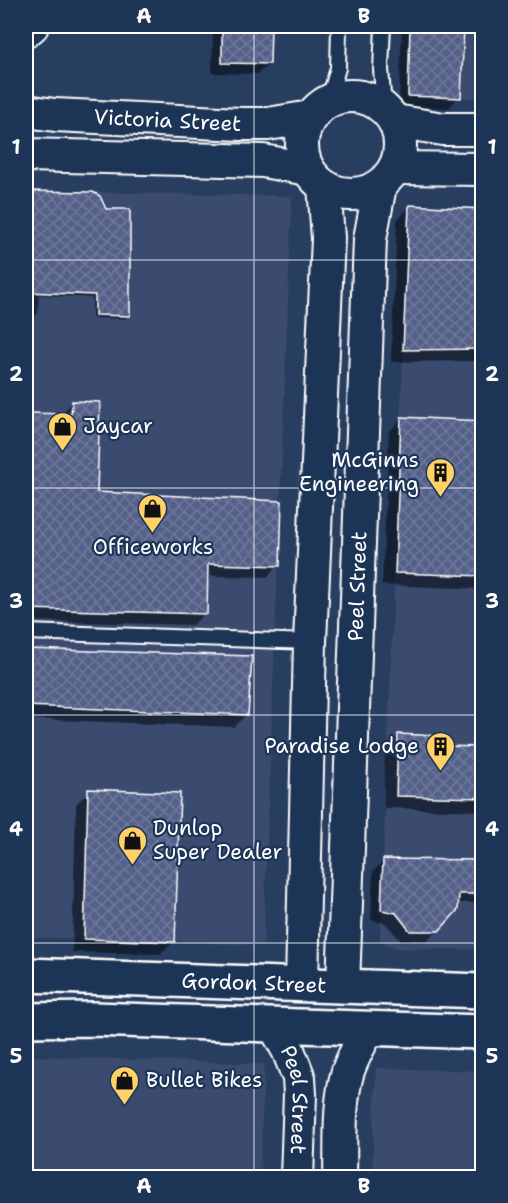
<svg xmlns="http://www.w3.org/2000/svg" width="508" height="1203" font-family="'Shantell Sans',sans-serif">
<defs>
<pattern id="building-cross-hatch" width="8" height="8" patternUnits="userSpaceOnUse" patternTransform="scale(1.5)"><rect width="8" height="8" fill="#556189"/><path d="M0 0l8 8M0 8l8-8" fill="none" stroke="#6e799b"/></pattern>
</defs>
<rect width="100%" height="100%" fill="#283e61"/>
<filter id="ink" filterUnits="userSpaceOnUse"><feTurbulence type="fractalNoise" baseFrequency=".0167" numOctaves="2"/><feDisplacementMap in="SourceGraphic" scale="12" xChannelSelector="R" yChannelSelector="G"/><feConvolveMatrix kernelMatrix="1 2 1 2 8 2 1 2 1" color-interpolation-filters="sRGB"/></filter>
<g filter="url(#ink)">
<g fill="#3a4c70">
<polygon points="411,26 482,26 482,98 408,96"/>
<polygon points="26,191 292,196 263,945 26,937"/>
<polygon points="409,205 482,208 482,950 396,948 380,941"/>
<polygon points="26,1056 264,1064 260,1177 26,1177"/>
<polygon points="376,1068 482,1071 482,1177 372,1177"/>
</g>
<g fill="#0007">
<polygon points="213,26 269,26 269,64 258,74 212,73"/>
<polygon points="402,26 462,26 459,97 449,108 399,106"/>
<polygon points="26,192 93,193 128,316 125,319 92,318 92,298 39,295 38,313 35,317 26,317"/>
<polygon points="410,207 482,210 482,361 391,362 397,220"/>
<polygon points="72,403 95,493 279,565 267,577 206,576 205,613 193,625 26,621 26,414 60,415"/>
<polygon points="401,419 482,423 482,589 382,585 389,432"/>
<polygon points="26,651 251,658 247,714 234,727 26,719"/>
<polygon points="398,736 440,747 482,748 482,811 384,808 385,749"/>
<polygon points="89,791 173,942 160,954 72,952 76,804"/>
<polygon points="384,861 482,862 482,903 457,903 438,930 427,941 400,940 385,923 371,920 373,871"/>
</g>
<g fill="url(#building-cross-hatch)" stroke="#fff" stroke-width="1.5">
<polygon points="222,26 271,26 270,64 222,63"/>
<polygon points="410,26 464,26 461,98 408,96"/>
<polygon points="26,191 93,192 100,196 106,209 130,209 130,316 95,315 95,295 26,292"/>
<polygon points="409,205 483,209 483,349 403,350"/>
<polygon points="72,401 100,402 97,492 282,501 280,566 208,564 207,614 26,609 26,413 71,414"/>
<polygon points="401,417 483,421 483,576 395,573"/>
<polygon points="26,649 252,656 248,715 26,706"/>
<polygon points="398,734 441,736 441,746 483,747 483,798 396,796"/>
<polygon points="88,789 180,793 175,942 84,939"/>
<polygon points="383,859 483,860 483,894 459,894 458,910 439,931 410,931 396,913 381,910"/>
</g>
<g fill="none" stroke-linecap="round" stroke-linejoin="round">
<defs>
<g id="service">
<polyline points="383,26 381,69 384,108"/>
<polyline points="328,102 338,68 339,26"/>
<polyline points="26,632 310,642"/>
</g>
<g id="tertiary">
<polyline points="26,31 32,26"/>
<circle cx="351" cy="145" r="49"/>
<path id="s1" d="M26 111 55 115 241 124H268L311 117"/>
<polyline points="395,121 443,129 482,129"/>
<polyline points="26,155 263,161 308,169"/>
<polyline points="395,168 482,169"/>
<polyline points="302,984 310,642 328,238 324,186"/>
<path id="s2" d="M343 986 370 239 380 186"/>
<path id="s3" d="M274 1025 288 1050 299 1078 300 1094 297 1178"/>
<path d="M340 1178C341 1144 338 1103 348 1071 353 1056 361 1043 368 1029"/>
</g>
<g id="secondary">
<path id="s4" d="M26 975 482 991"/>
<polyline points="26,1020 93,1019 482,1032"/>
</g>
</defs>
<use href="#service" stroke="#fff" stroke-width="18"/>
<use href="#tertiary" stroke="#fff" stroke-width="36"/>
<use href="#secondary" stroke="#fff" stroke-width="38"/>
<use href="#service" stroke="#1d3557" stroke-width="14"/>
<use href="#tertiary" stroke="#1d3557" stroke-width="32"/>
<use href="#secondary" stroke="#1d3557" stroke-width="33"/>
</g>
</g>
<path fill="none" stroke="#fff" stroke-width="1.5" stroke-opacity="0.55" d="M254 26V1178M26 260H482M26 488H482M26 715H482M26 943H482"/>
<defs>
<symbol id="shop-pin" viewBox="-11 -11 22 30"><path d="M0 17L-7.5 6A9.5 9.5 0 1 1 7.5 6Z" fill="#ffd166" stroke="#1d3557"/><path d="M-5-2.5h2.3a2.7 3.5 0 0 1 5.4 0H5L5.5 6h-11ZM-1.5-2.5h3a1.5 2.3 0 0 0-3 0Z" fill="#111"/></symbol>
<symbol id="building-pin" viewBox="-11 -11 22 30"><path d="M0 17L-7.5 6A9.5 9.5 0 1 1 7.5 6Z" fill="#ffd166" stroke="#1d3557"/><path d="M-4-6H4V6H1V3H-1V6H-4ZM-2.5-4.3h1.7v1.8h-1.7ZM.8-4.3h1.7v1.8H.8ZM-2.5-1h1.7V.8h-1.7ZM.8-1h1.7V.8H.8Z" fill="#111"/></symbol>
</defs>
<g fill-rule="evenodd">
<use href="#shop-pin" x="46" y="410" width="33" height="45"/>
<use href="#building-pin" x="424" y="456" width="33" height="45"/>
<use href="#shop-pin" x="136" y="492" width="33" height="45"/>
<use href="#building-pin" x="424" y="730" width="33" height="45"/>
<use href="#shop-pin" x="116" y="824" width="33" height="45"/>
<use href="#shop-pin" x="108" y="1064" width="33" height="45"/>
</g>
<g text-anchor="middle" stroke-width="4.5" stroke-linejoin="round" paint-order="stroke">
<g font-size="21" fill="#fff" stroke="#1d3557">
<text dy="7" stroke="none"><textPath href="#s1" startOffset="142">Victoria Street</textPath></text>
<text dy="7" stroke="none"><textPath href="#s2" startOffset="400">Peel Street</textPath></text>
<text dy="7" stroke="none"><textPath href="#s4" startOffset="228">Gordon Street</textPath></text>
<text dy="7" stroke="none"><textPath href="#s3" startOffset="80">Peel Street</textPath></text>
</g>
<g font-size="21" fill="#fff" stroke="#1d3557" text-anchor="start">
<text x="83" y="433">Jaycar</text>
<text x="419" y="467" text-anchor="end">McGinns<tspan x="419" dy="24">Engineering</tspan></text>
<text x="153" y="554" text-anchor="middle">Officeworks</text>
<text x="419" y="753" text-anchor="end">Paradise Lodge</text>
<text x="153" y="835">Dunlop<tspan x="153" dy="24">Super Dealer</tspan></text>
<text x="146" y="1087">Bullet Bikes</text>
</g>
</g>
<rect width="508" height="1203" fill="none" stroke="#1d3557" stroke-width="66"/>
<rect x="33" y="33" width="442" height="1137" fill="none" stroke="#fff" stroke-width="2"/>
<g font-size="20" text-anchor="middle" font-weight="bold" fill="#fff">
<text x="144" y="23">A</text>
<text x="364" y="23">B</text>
<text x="16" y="154">1</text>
<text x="492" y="154">1</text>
<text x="16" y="381">2</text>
<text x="492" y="381">2</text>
<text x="16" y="608">3</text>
<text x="492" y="608">3</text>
<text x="16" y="836">4</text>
<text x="492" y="836">4</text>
<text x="16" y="1063">5</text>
<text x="492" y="1063">5</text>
<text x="144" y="1193">A</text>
<text x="364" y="1193">B</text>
</g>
</svg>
